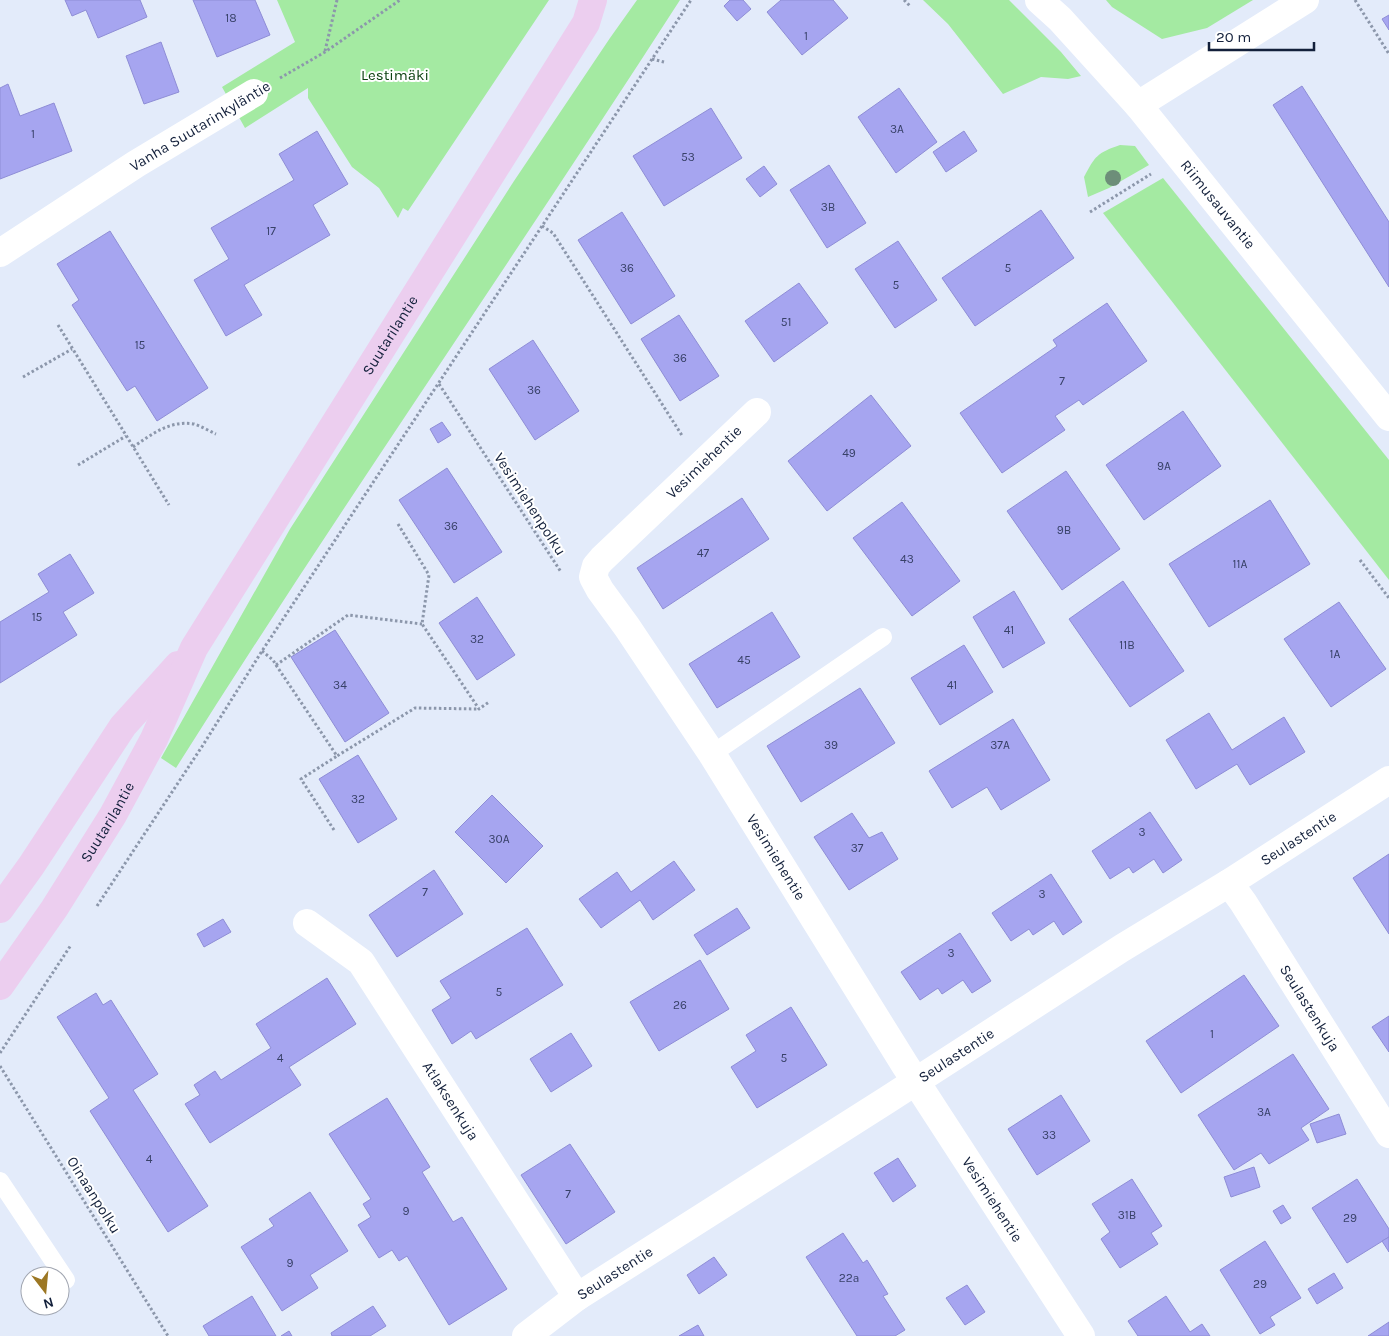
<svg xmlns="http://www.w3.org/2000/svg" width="1389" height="1336" font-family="Karla,sans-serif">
<rect width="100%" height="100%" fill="#e3ebfa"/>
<g fill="#a4eaa2">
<polygon points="277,0 549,0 408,211 403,208 398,218 379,188 352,167 308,98 308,88 245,128 222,87 295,42"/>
<path d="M637 0H680C514 258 339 509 176 768L161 758 290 529 514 181 610 38Z"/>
<polygon points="923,0 1009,0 1061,52 1081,76 1068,79 1041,77 1003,94 948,24"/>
<polygon points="1106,0 1253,0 1207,28 1162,39 1112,7"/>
<path d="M1120 145 1135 146 1149 165 1109 188 1088 197 1084 177C1095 156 1097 153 1120 145Z"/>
<polygon points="1163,178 1389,460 1389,580 1103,213"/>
</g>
<g fill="#a6a5f0" stroke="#8e8dd6">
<polygon points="65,0 140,0 147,17 98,38 86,10 72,16"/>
<polygon points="193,0 255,0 270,35 217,57"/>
<polygon points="730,0 743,0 751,9 737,21 724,6"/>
<polygon points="781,0 833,0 848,18 802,55 767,12"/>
<polygon points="1389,15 1389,30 1382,19"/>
<polygon points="161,42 179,92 144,104 126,56"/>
<polygon points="8,84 20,116 54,103 72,151 0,179 0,88"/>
<polygon points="1302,86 1389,222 1389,287 1273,105"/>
<polygon points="899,88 937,142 896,173 858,117"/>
<polygon points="711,108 742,158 664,206 633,156"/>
<polygon points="317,131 348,184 313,205 330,235 244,285 262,315 226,336 194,280 229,259 211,228 294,180 279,154"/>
<polygon points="964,131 977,151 946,172 933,152"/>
<polygon points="829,165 866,223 827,248 790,190"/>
<polygon points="764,166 777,184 760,197 746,179"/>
<polygon points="1041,210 1074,258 975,326 942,278"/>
<polygon points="622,212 675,296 631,324 578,240"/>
<polygon points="110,231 208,388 157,421 135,386 127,391 72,305 79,300 57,264"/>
<polygon points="898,241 937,300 895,328 855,269"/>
<polygon points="799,283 828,323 774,362 745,321"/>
<polygon points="1107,303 1147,361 1083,405 1079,400 1055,416 1065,430 1002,473 960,413 1057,346 1053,340"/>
<polygon points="679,315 719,376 680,401 641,339"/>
<polygon points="533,340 579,411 535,440 489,369"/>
<polygon points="871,395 911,446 827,511 788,461"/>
<polygon points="1183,411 1221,466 1144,520 1106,465"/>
<polygon points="442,422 451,435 438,443 430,429"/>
<polygon points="447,468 502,552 454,583 399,500"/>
<polygon points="1066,471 1120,549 1062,590 1007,511"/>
<polygon points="742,498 769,539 663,609 637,568"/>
<polygon points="1270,500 1310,564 1209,627 1169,564"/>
<polygon points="902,502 960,581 912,616 853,538"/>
<polygon points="70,554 94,593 63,612 77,635 0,683 0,622 49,592 38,574"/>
<polygon points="1123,581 1184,671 1130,707 1069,619"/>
<polygon points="1014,591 1045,643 1003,668 973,617"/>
<polygon points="477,597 515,655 477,680 439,623"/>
<polygon points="1339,602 1386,669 1331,707 1284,639"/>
<polygon points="772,612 800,657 717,708 689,664"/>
<polygon points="335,630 389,713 345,742 291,657"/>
<polygon points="964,645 993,692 940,725 911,678"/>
<polygon points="860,688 895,743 801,802 767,746"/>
<polygon points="1209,713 1232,750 1284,717 1305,752 1250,785 1237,764 1196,789 1166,740"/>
<polygon points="1013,719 1050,780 1001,810 987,787 952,808 929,771"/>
<polygon points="358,755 397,819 358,843 319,779"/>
<polygon points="492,795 543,846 506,883 455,832"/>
<polygon points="1150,812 1182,860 1163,873 1154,859 1133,873 1129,867 1110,879 1092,851"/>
<polygon points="852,813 869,838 882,832 898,859 849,890 814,837"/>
<polygon points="1389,854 1389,934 1353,878"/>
<polygon points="674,861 695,890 653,920 640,900 601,928 579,899 617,872 631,892"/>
<polygon points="434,870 463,914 397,957 369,915"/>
<polygon points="1051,874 1082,922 1063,935 1054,921 1033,935 1029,929 1011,941 992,913"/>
<polygon points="737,908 750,928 707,955 694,935"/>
<polygon points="223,919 231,932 204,947 197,934"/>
<polygon points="527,928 563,985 476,1039 471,1031 452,1044 432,1010 451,998 440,981"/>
<polygon points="960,933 991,981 972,993 963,980 942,994 938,988 920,1000 901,972"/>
<polygon points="700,960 729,1009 659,1051 630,1002"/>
<polygon points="1244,975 1279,1026 1181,1093 1146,1041"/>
<polygon points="327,978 356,1024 289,1067 301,1085 210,1143 185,1104 200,1095 194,1085 215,1071 221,1080 271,1048 256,1024"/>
<polygon points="96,993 103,1005 111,1000 158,1074 133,1090 208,1206 168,1232 90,1111 109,1098 57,1017"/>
<polygon points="791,1007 827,1065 757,1108 731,1067 756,1051 746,1035"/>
<polygon points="1389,1016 1389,1052 1372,1027"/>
<polygon points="571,1033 592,1066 551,1092 530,1059"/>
<polygon points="1293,1054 1329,1109 1301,1128 1309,1140 1269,1164 1261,1153 1234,1170 1198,1115"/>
<polygon points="1061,1095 1090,1141 1037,1175 1008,1129"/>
<polygon points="387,1098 430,1167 422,1172 453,1222 462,1217 507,1289 449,1325 407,1256 399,1261 392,1250 379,1258 358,1225 371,1217 363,1204 371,1199 329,1134"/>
<polygon points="1339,1114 1346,1134 1317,1143 1310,1124"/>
<polygon points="570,1144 615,1212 566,1244 521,1175"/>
<polygon points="898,1158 916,1186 893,1202 874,1173"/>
<polygon points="1254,1167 1260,1187 1231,1197 1224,1177"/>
<polygon points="1132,1179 1162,1226 1151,1233 1158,1244 1120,1268 1101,1239 1110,1232 1092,1204"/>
<polygon points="1357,1179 1389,1229 1389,1237 1347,1263 1312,1208"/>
<polygon points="310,1192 348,1251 310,1275 318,1288 282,1311 241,1247 274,1226 269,1219"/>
<polygon points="1283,1205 1291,1218 1281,1224 1273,1211"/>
<polygon points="843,1233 863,1263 867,1260 888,1294 883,1296 905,1330 895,1336 857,1336 806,1257"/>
<polygon points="1389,1237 1389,1252 1382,1241"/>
<polygon points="1265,1241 1301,1298 1270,1317 1275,1325 1260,1334 1220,1270"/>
<polygon points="714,1257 727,1275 699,1294 687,1275"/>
<polygon points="1334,1273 1343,1288 1317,1304 1308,1289"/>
<polygon points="967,1285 985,1312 965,1325 946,1298"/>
<polygon points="252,1296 276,1336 209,1336 203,1326"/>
<polygon points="1166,1296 1190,1332 1202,1324 1210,1336 1138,1336 1128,1321"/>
<polygon points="373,1306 386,1326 370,1336 332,1336 331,1333"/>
<polygon points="1389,1322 1389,1336 1368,1336"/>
<polygon points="698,1325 704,1336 679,1336"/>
<polygon points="289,1331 292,1336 281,1336"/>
</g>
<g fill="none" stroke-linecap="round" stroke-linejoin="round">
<g stroke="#8c97ab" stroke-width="3" stroke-dasharray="2.5 2.5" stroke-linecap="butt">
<polyline points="904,0 911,7"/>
<polyline points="1355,0 1389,54"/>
<polyline points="325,51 337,0"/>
<polyline points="652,59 664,62"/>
<polyline points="280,78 325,52 400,0"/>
<polyline points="1090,212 1151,174"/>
<polyline points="542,226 553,233 683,437"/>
<polyline points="58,325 169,505"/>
<polyline points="23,377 72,349"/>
<polyline points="439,384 561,572"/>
<path d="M133 447C152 434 170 420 194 424 201 426 209 431 216 434"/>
<polyline points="78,465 126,436"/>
<polyline points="398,524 429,575 422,624 479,709 489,702"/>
<polyline points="1360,560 1389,598"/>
<polyline points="262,651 273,660 276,665 348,615 422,624"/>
<polyline points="276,665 337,756 415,708 479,709"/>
<polyline points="334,830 301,779 337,756"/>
<polyline points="97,906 203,745 262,651 691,0"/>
<polyline points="0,1053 71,945"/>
<polyline points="0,1066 168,1336"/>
</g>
<g stroke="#fff" stroke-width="18">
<polyline points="712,754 883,637"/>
<polyline points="0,1181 66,1280"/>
</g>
<g stroke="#fff" stroke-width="28">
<polyline points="1138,105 1305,0"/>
<polyline points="0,253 136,164 254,93"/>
<path id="s1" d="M757 412 602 559 596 566 593 577 600 590 627 627 712 754 905 1065 1081 1336"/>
<path id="s2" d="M1229 883 1243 902 1389 1134"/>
<path id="s3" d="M307 923 361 962 577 1297"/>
<path id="s4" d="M526 1336 577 1297 887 1100 1122 948 1229 883 1389 780"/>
</g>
<path stroke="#fff" stroke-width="28" id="s5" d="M1039 0 1060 19 1138 105 1389 417"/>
<g stroke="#ecceef" stroke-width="28">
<polyline points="0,909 31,866 123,726 178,665"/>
<path id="s6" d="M0 986 54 909 113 815 154 739 194 648 586 23 593 0"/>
</g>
</g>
<circle fill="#6d8e79" cx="1113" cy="178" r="8"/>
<g text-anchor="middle" stroke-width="4" stroke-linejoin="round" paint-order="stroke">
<g font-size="12" fill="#384168">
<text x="231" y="22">18</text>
<text x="806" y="40">1</text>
<text x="897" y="133">3A</text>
<text x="33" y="138">1</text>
<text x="688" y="161">53</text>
<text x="828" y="211">3B</text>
<text x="271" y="235">17</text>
<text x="627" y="272">36</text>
<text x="1008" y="272">5</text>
<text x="896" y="289">5</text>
<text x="786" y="326">51</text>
<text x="140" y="349">15</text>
<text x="680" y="362">36</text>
<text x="1062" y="385">7</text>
<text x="534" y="394">36</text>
<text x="849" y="457">49</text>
<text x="1164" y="470">9A</text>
<text x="451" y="530">36</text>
<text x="1064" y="534">9B</text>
<text x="703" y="557">47</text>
<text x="907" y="563">43</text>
<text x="1240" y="568">11A</text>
<text x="37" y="621">15</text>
<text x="1009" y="634">41</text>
<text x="477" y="643">32</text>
<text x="1127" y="649">11B</text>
<text x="1335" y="658">1A</text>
<text x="744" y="664">45</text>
<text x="340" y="689">34</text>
<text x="952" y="689">41</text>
<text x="831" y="749">39</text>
<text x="1000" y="749">37A</text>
<text x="358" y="803">32</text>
<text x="1142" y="836">3</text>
<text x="499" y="843">30A</text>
<text x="857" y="852">37</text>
<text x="425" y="896">7</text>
<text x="1042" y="898">3</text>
<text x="951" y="957">3</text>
<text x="499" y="996">5</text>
<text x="680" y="1009">26</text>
<text x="1212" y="1038">1</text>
<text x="280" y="1062">4</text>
<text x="784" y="1062">5</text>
<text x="1264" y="1116">3A</text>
<text x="1049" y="1139">33</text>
<text x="149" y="1163">4</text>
<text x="568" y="1198">7</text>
<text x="406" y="1215">9</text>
<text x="1127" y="1219">31B</text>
<text x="1350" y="1222">29</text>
<text x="290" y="1267">9</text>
<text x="849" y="1282">22a</text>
<text x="1260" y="1288">29</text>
</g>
<g font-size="15" fill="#0c4110" stroke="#fff">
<text x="395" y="80">Lestimäki</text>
</g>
<g font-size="15" fill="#13203b" stroke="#fff">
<text transform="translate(200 126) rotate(-31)" y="5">Vanha Suutarinkyläntie</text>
<text dy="5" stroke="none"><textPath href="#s5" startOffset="272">Riimusauvantie</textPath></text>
<text dy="5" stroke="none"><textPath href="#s6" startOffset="760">Suutarilantie</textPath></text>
<text transform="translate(704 462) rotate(-44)" y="5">Vesimiehentie</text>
<text transform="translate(530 504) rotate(57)" y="5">Vesimiehenpolku</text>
<text dy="5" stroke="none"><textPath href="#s6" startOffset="196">Suutarilantie</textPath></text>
<text dy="5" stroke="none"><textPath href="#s4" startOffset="919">Seulastentie</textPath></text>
<text dy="5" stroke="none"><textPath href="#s1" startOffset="569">Vesimiehentie</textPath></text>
<text dy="5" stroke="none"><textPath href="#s2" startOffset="149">Seulastenkuja</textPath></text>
<text dy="5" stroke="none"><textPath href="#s4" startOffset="514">Seulastentie</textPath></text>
<text dy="5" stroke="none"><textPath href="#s3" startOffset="232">Atlaksenkuja</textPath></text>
<text transform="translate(94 1195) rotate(58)" y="5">Oinaanpolku</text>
<text dy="5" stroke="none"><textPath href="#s1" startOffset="974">Vesimiehentie</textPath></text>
<text dy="5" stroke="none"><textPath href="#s4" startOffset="109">Seulastentie</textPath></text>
</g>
</g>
<g transform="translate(45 1291) rotate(164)"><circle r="24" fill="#ffffff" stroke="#a1a6b1"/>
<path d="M0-4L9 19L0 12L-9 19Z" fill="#9c7723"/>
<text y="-8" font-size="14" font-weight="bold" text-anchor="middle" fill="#13203b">N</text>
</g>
<path d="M1209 42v8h105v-8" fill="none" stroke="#13203b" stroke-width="2.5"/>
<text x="1216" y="42" font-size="15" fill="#13203b" stroke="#ffffff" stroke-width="4" paint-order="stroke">20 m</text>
</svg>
